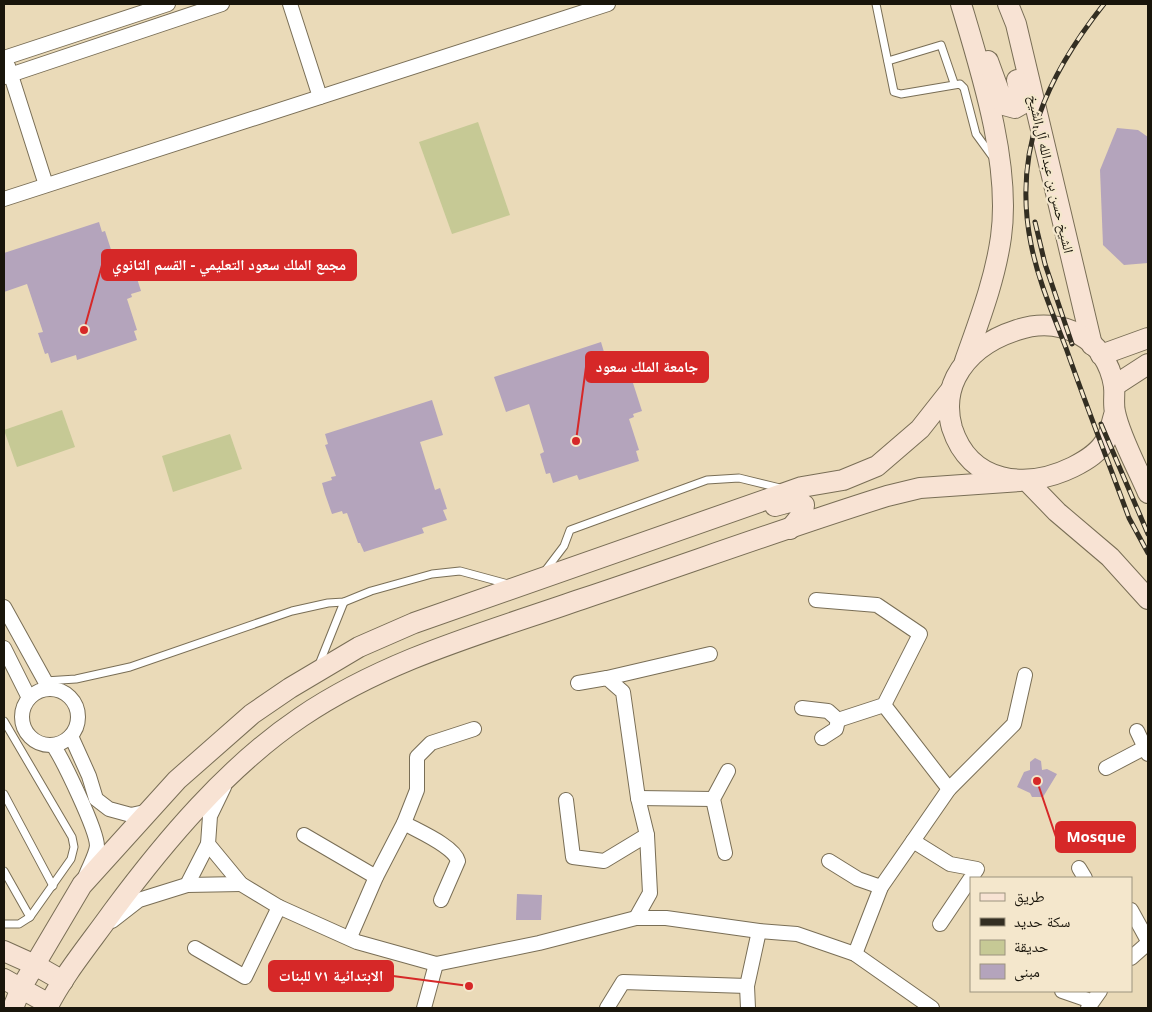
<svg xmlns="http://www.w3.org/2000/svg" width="1152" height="1012" font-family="'Open Sans','Noto Naskh Arabic',sans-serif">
<rect width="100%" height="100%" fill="#f4e7cc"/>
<path fill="#eadab8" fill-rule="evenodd" d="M4 4H1148V1008H4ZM971 878H1131V991H971Z"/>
<g fill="#c6c995">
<polygon points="478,122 510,215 452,234 419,142"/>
<polygon points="62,410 75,447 17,467 4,430"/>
<polygon points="230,434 242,469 173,492 162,456"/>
</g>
<g fill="#b4a4bc">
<polygon points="1117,128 1138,130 1148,137 1148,263 1124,265 1103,245 1100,170"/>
<polygon points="99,222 102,232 105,231 115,262 120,260 121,263 131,260 141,291 131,294 132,297 127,299 137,330 134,331 137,340 77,360 76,355 51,363 48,353 45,354 38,333 43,332 27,284 4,292 4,253"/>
<polygon points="601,342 604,352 607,351 617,382 622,380 623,383 632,380 642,411 633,414 634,417 629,419 639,450 636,451 639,461 579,480 577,475 553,483 550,473 546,474 540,454 544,452 529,404 506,412 494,377"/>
<polygon points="432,400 443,435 420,442 435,490 440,488 447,509 443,510 447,520 422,528 424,533 364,552 360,543 358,543 347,513 343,514 342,511 332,514 325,494 322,483 332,480 331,477 336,476 325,445 328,444 325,434"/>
<polygon points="1035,758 1041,761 1042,770 1047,769 1057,774 1043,797 1032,797 1030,793 1017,787 1024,772 1030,770 1030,762"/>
<polygon points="517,894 542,895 541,920 516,920"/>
</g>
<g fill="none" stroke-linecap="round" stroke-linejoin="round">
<defs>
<g id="lane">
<polyline points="876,4 894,92 901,94 960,84 964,88 976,134 992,156"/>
<polyline points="888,61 941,45 954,83"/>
<polyline points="545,571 564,546 570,530 707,480 739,478 780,488"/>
<polyline points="318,667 344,602"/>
<polyline points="45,681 76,679 130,667 292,611 328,603 344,602 371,591 432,574 460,571 508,584"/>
<polyline points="4,721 72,837 74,847 71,859 30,917 19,924 4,924"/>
<polyline points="4,794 53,886"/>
<polyline points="4,871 30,917"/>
</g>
<g id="street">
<polyline points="290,4 320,97"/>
<polyline points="4,58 168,4"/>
<polyline points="8,66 46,185"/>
<polyline points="4,77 222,4"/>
<polyline points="4,199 608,4"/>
<polyline points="816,600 877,605 920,634 884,705 838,720"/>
<polyline points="4,607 45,681 46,689"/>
<polyline points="4,648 29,698"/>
<polyline points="607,678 710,654"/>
<polyline points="578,683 607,678 623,692 638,798 647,835 650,893 636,918"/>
<circle cx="50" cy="717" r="28"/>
<polyline points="884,705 949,789"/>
<polyline points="802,708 828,711 838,720"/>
<polyline points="1137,731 1148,754"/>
<polyline points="71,736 89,776 96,799 109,809 131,815 149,811"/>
<polyline points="822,738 836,729 838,720"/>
<path d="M53 745C63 760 97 830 97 846 96 855 89 867 86 875"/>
<polyline points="1106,768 1144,748"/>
<polyline points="224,787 210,816 208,844 241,884 279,907 357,942 436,964 539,943 636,918 666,918 759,931 797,934 855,954 932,1008"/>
<polyline points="638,798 713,799"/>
<polyline points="566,800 573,857 604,861 647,835"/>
<path d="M404 823C418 831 454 846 458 861L441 900"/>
<polyline points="304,835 376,877"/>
<polyline points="913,841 950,864 977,869 940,924"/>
<polyline points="725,853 713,799 728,771"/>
<polyline points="829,861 858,879 881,887"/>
<polyline points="1079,868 1085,878"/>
<polyline points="187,885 208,844"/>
<polyline points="1131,910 1148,941"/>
<polyline points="112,921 139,900 187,885 241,884"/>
<polyline points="350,937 376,877 404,823 417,790 417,757 431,743 474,729"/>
<polyline points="195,948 245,977 279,907"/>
<polyline points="855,954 881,887 913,841 949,789 1014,724 1025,675"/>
<polyline points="1131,958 1148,943"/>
<polyline points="1062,991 1091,1001"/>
<polyline points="424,1008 436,964"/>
<polyline points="607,1008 623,982 747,986"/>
<polyline points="748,1008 747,986 759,931"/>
<polyline points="1088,1008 1100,991"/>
</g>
<g id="secondary">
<path d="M961 4C982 74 1011 165 1001 237 995 280 979 321 965 361"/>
<polyline points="1008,4 1016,24 1092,345"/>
<polyline points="988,61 1004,105 1015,108 1022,104 1017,80"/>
<polyline points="1101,355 1148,338"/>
<polyline points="1114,386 1148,364"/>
<path d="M1115 412C1112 420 1111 430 1107 438 1100 452 1087 460 1073 467 1026 490 970 484 952 428 947 410 948 393 956 377 969 352 992 338 1017 330 1061 315 1106 338 1114 386 1115 395 1113 404 1115 412 1120 437 1138 469 1148 493"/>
<polyline points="1026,480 1057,512 1110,557 1148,599"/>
<polyline points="775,506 797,500 804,505 803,513 790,529"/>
<polyline points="4,951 35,965 63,981"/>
<polyline points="4,979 49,1004"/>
<polyline points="13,1008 21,988 82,885 177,780 252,714 290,688 359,647 414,623 802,487 843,480 877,466 920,429 950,391"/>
<path d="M47 1008C64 974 91 942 113 911 165 841 227 767 301 717 387 659 484 633 582 599 684 565 785 528 887 496L920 488 1020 481"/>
</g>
</defs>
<use href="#lane" stroke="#796e56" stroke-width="9"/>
<use href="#street" stroke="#796e56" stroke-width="16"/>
<use href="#secondary" stroke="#796e56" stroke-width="22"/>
<use href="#lane" stroke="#fff" stroke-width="7"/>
<use href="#street" stroke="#fff" stroke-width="14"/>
<use href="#secondary" stroke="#f8e3d4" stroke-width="20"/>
<defs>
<g id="rail">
<path d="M1104 4C1047 76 1012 150 1031 244 1038 280 1053 314 1066 348 1086 405 1108 461 1129 518L1148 553"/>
<polyline points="1035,222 1045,264 1072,344"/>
<polyline points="1101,424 1148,534"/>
</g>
</defs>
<use href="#rail" stroke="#332e22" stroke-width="5"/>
<use href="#rail" stroke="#f4e7cc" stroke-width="3" stroke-dasharray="9" stroke-linecap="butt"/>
</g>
<g text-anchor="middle" stroke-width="4.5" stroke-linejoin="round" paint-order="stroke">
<g font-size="14" fill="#19150b" stroke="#f4e7cc">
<text transform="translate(1051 174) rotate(77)" y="5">الشيخ حسن بن عبدالله آل الشيخ</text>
</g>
</g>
<path fill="none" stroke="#d62828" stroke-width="2" d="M84 330L102 265M576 441L586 367M1037 781L1056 837M469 986L393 976"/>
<g fill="#d62828" stroke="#f4e7cc" stroke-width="2">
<circle cx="84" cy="330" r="5"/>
<circle cx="576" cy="441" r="5"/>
<circle cx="1037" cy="781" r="5"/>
<circle cx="469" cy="986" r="5"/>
</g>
<g fill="#d62828" stroke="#d62828" stroke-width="2">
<rect x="102" y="250" width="254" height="30" rx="5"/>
<rect x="586" y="352" width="122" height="30" rx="5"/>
<rect x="1056" y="822" width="79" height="30" rx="5"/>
<rect x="269" y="961" width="124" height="30" rx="5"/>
</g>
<g font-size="15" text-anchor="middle" font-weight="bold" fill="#fff">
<text x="229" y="270">مجمع الملك سعود التعليمي - القسم الثانوي</text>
<text x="647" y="372">جامعة الملك سعود</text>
<text x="1096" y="842">Mosque</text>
<text x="331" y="981">الابتدائية ٧١ للبنات</text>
</g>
<rect width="1152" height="1012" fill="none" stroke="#19150b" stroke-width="10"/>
<rect x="970" y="877" width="162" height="115" fill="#f4e7cc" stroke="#9c937f"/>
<rect x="980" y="893" width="25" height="8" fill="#f8e3d4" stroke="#9c937f"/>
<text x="1014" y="902" font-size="15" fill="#19150b">طريق</text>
<rect x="980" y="918" width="25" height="8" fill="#332e22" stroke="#9c937f"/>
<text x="1014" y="927" font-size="15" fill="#19150b">سكة حديد</text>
<rect x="980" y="940" width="25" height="15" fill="#c6c995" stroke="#9c937f"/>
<text x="1014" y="952" font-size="15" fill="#19150b">حديقة</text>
<rect x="980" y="964" width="25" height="15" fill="#b4a4bc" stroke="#9c937f"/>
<text x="1014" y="977" font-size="15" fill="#19150b">مبنى</text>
</svg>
